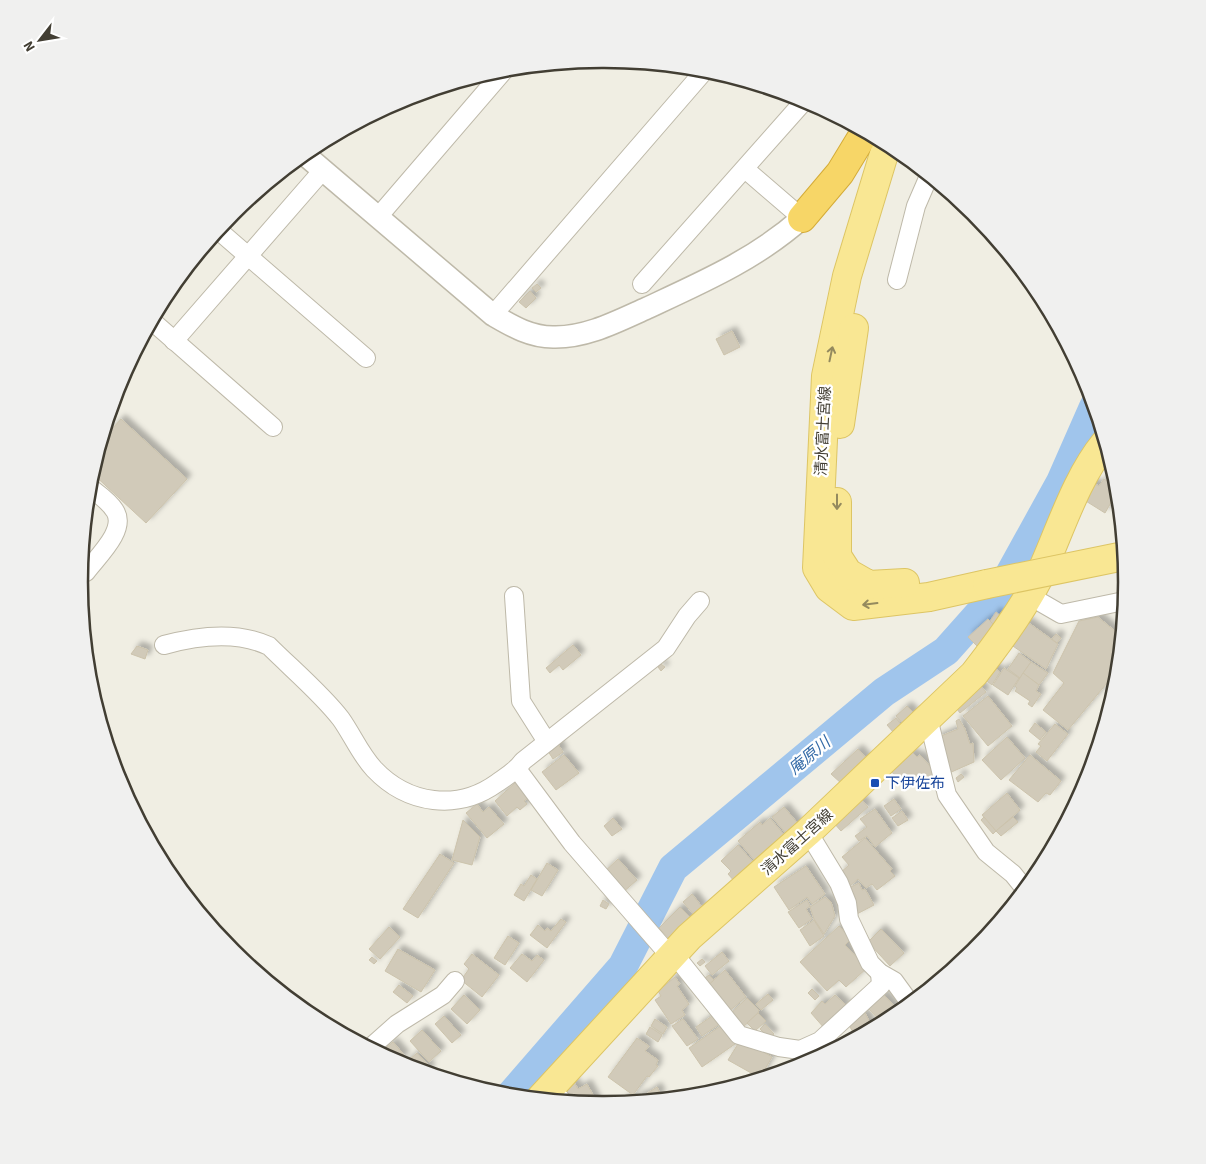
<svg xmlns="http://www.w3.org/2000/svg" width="1206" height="1164" font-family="'Source Sans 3','Noto Sans JP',sans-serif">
<defs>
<filter id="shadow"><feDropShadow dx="4.5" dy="-4.5" stdDeviation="2.5" flood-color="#0004"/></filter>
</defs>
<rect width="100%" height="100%" fill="#f0eee3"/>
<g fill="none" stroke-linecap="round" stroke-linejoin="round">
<polyline stroke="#a0c5ec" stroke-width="30" points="510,1096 623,966 673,868 884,692 946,651 1003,587 1061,482 1094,407"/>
</g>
<g fill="#d1cab9" stroke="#ccc3ac" filter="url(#shadow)">
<polygon points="537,284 541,288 536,292 532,288"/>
<polygon points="530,291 536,298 526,308 519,302"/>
<polygon points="732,331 740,347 724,355 716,339"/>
<polygon points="121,419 187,479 146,523 92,473 102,440"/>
<polygon points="1111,462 1114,473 1106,467"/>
<polygon points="1104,479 1111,483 1114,479 1116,481 1117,492 1105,513 1081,498 1091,482 1099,486"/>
<polygon points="996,612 1002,617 996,627 990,621"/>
<polygon points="1098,617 1121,636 1117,671 1068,730 1043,710 1064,683 1053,673 1079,621"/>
<polygon points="988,619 996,627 980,649 968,637"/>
<polygon points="1026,621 1058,644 1046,669 1010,644"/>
<polygon points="1056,634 1061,638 1057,643 1052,639"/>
<polygon points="573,645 581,655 563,670 559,665 550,673 546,668"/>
<polygon points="137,646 148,650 145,659 131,654"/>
<polygon points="1019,653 1031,662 1020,678 1008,669"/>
<polygon points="1031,662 1048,673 1039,685 1023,673"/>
<polygon points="661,664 665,667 661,671 658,667"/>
<polygon points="989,664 1000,672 992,685 980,676"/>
<polygon points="1004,668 1019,678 1008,695 993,685"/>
<polygon points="1023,673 1039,685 1036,691 1041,694 1032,707 1028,704 1030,701 1015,691 1017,688 1015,686"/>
<polygon points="979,684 986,692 960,713 954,705"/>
<polygon points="988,696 1012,726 988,746 963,716"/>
<polygon points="907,706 915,714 904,725 896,716"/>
<polygon points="896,718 902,726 894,733 887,725"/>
<polygon points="959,719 965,729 970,744 973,743 974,762 947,774 936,738 958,729 956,721"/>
<polygon points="1035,723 1046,732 1040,740 1029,731"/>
<polygon points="1055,724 1068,734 1047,761 1036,752 1041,746 1038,744"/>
<polygon points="1007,737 1025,758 1001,780 982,760"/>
<polygon points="556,741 563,752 553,759 546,748"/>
<polygon points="858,749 868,760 842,784 831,774"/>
<polygon points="912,752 917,757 920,755 938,775 921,787 914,779 906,787 889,769"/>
<polygon points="564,755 579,773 556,790 542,772"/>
<polygon points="1030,755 1061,781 1050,795 1046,793 1038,802 1009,780"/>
<polygon points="961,774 964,777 958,782 956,778"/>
<polygon points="516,782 529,797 524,801 527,804 520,810 517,807 507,816 495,801"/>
<polygon points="1007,793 1020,810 996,831 982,815"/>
<polygon points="861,799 868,807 841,831 833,822"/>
<polygon points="894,799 901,809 891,816 884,806"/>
<polygon points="477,804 483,812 489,807 504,824 487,838 466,813"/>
<polygon points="784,807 800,826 788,836 772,817"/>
<polygon points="875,809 892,833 875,847 867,836 859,841 855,836 867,827 860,819"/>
<polygon points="902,811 908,820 898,826 892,818"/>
<polygon points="984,817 996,831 993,834 981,820"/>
<polygon points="1013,817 1018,822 1001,836 996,831"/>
<polygon points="613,818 622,829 612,836 604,826"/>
<polygon points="770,818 786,837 756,862 738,841 760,822 762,825"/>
<polygon points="463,820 480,837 472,865 452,860"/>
<polygon points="865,838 892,869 890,871 895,876 877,890 872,884 866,888 858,879 850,886 840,873 849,865 842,857"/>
<polygon points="738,845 755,864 735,882 728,874 731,871 721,861"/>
<polygon points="440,854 454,863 418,918 403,909"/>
<polygon points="618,859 637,880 621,894 603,873"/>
<polygon points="547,863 558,870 542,896 531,890"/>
<polygon points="806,866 825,894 812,904 807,897 789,910 774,887"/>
<polygon points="531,875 537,879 524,901 514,895 521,884 524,886"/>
<polygon points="859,883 862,890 865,889 874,905 855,915 845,890"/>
<polygon points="692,894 703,908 694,915 683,902"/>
<polygon points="825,897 831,902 835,916 824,934 814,919 810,907"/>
<polygon points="603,900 609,904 606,909 600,906"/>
<polygon points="807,900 810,906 806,909 812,919 799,928 788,912"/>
<polygon points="680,907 692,919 671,941 659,928"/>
<polygon points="561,919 566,922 547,948 530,935 538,925 545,931 547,928 551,931"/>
<polygon points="814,920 824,936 810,946 800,930"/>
<polygon points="839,926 851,939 845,945 867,968 846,987 839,980 827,991 800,962"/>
<polygon points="389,927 400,937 380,959 369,949"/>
<polygon points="881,929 904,953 890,966 868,942"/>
<polygon points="508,936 519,943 505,965 494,958"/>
<polygon points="398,949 435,970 421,992 385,971"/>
<polygon points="722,952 729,961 712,975 705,966"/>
<polygon points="472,954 499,975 482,997 461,980 469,969 464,964"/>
<polygon points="522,954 532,961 537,955 544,960 527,982 510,968"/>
<polygon points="372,957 377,961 374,964 369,960"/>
<polygon points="702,959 705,962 700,966 697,963"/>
<polygon points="725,970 746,997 727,1013 707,986"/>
<polygon points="709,975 714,980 707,986 702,980"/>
<polygon points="675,977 680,984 677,986 689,1004 682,1010 685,1015 671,1024 655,1000 661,996 658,991"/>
<polygon points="399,985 413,996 407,1003 393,992"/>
<polygon points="812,989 819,996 815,1000 808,993"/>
<polygon points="768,994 773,1000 761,1010 756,1004"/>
<polygon points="883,994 900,1012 882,1023 868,1008"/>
<polygon points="464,995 480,1010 467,1024 451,1009"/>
<polygon points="835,995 847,1006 825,1029 811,1013 822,1001 825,1004"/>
<polygon points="747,998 759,1010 758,1013 740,1030 728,1016"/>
<polygon points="758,1013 766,1021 755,1031 747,1023"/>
<polygon points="865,1013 873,1028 856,1037 847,1022"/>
<polygon points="715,1014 721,1023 702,1036 696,1027"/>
<polygon points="444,1016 461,1035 452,1043 435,1024"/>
<polygon points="655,1019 667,1027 663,1034 651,1026"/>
<polygon points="683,1019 698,1039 687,1046 672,1026"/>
<polygon points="765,1024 774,1034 769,1038 760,1029"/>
<polygon points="722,1025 735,1044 702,1067 689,1048"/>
<polygon points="650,1027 662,1035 658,1042 646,1034"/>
<polygon points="422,1030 441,1051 429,1062 410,1041"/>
<polygon points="637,1038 649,1046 645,1051 658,1060 656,1065 658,1066 649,1077 647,1076 633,1095 608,1077"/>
<polygon points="741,1039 772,1057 760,1078 728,1060"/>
<polygon points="393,1042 405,1056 397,1063 380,1053"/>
<polygon points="417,1053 431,1068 426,1073 403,1065"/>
<polygon points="574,1082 578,1089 587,1084 597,1102 594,1104 570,1102 562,1088"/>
<polygon points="657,1087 661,1095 653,1100 646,1101 643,1096"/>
<polygon points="642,1094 646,1101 618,1104 630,1095 634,1100"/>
</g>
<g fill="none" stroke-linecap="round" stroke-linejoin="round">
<defs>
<g id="minor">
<polyline points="745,169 802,218"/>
<polyline points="378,217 506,68"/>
<polyline points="218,230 366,358"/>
<polyline points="897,280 916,206 929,176"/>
<polyline points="642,284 805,100"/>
<polyline points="493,315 706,69"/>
<polyline points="152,321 273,427"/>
<polyline points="174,341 323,170"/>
<path d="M80 575 86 572C97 557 127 530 115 511 109 501 98 494 89 487"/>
<polyline points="1028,595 1061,614 1124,601"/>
<polyline points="514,596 521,701 547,742"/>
<path d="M164 645C197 636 237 631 269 646 291 668 323 695 341 719 353 736 360 754 374 769 408 805 458 811 497 783 507 776 516 771 523 761L666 648 687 616 700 601"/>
<polyline points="928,718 947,795 986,852 1013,874 1025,889"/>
<polyline points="517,769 572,843 671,957"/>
<polyline points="808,832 839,883 847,903 849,919 870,963 880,973 894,981 910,1003"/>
<polyline points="674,954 739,1035 779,1047 800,1050 820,1041 881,985 880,973"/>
<polyline points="370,1048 397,1024 443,995 455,981"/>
<polyline points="551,1086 562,1101"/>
</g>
<path id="tertiary" d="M304 154 493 315C512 326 530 337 553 337 586 338 618 321 647 308 703 282 756 259 802 218"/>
<g id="primary">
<polyline points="887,144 847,276 826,376 817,568 829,588 853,606 929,597 987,584"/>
<polyline points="840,424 854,328"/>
<polyline points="837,502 837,556 848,573 869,585 905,583"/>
<path d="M540 1099 689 937 808 832 974 674C996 646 1022 611 1038 579 1058 537 1075 479 1105 443"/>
</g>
<polyline id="motorway" points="802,218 840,173 865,132"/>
</defs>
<use href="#minor" stroke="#beb9a9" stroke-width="20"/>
<use href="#tertiary" stroke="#beb9a9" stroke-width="24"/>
<use href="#primary" stroke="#ddc564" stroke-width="30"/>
<use href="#motorway" stroke="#d5ac38" stroke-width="30"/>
<use href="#minor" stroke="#fff" stroke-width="18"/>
<use href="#tertiary" stroke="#fff" stroke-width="21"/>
<use href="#primary" stroke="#f9e793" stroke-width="28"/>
<use href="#motorway" stroke="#f7d667" stroke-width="28"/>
<defs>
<polyline id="primary-bridge" points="987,584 1124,556"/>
</defs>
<use href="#primary-bridge" stroke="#ddc564" stroke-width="30" stroke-linecap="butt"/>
<use href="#primary-bridge" stroke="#f9e793" stroke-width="28"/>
</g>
<defs><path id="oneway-shaft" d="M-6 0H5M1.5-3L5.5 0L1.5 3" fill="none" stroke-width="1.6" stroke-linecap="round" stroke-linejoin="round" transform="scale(1.25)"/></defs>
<g stroke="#948a5e">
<use href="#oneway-shaft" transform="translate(831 354) rotate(-78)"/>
<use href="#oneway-shaft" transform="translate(837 502) rotate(90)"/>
<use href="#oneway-shaft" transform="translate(870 604) rotate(173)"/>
</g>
<rect fill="#1a4fb4" stroke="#fff" stroke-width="2" x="870" y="778" width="10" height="10" rx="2.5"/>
<g text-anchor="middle" stroke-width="4.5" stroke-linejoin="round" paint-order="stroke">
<g font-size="15" fill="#423e33" stroke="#fff">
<text transform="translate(823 431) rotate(-87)" y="5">清水富士宮線</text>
<text transform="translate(797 842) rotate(-42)" y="5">清水富士宮線</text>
</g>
<g font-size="15" fill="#164399" stroke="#fff" text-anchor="start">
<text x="885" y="788">下伊佐布</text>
</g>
<g font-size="16" font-style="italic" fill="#336aa7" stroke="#fff">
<text transform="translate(809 755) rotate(-40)" y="6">庵原川</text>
</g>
</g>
<path d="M0 0H1206V1164H0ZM602 68H604A514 514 0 0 1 1118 582V582A514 514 0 0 1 604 1096H602A514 514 0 0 1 88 582V582A514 514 0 0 1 602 68Z" fill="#f0f0ef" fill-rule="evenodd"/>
<path fill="none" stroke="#423e33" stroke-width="2.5" d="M602 68H604A514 514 0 0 1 1118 582V582A514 514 0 0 1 604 1096H602A514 514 0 0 1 88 582V582A514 514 0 0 1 602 68Z"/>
<g transform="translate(40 40) rotate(239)" stroke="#ffffff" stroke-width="4" paint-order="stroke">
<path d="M0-4L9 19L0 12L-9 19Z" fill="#423e33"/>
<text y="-8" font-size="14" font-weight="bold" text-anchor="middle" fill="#423e33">N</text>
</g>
</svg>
